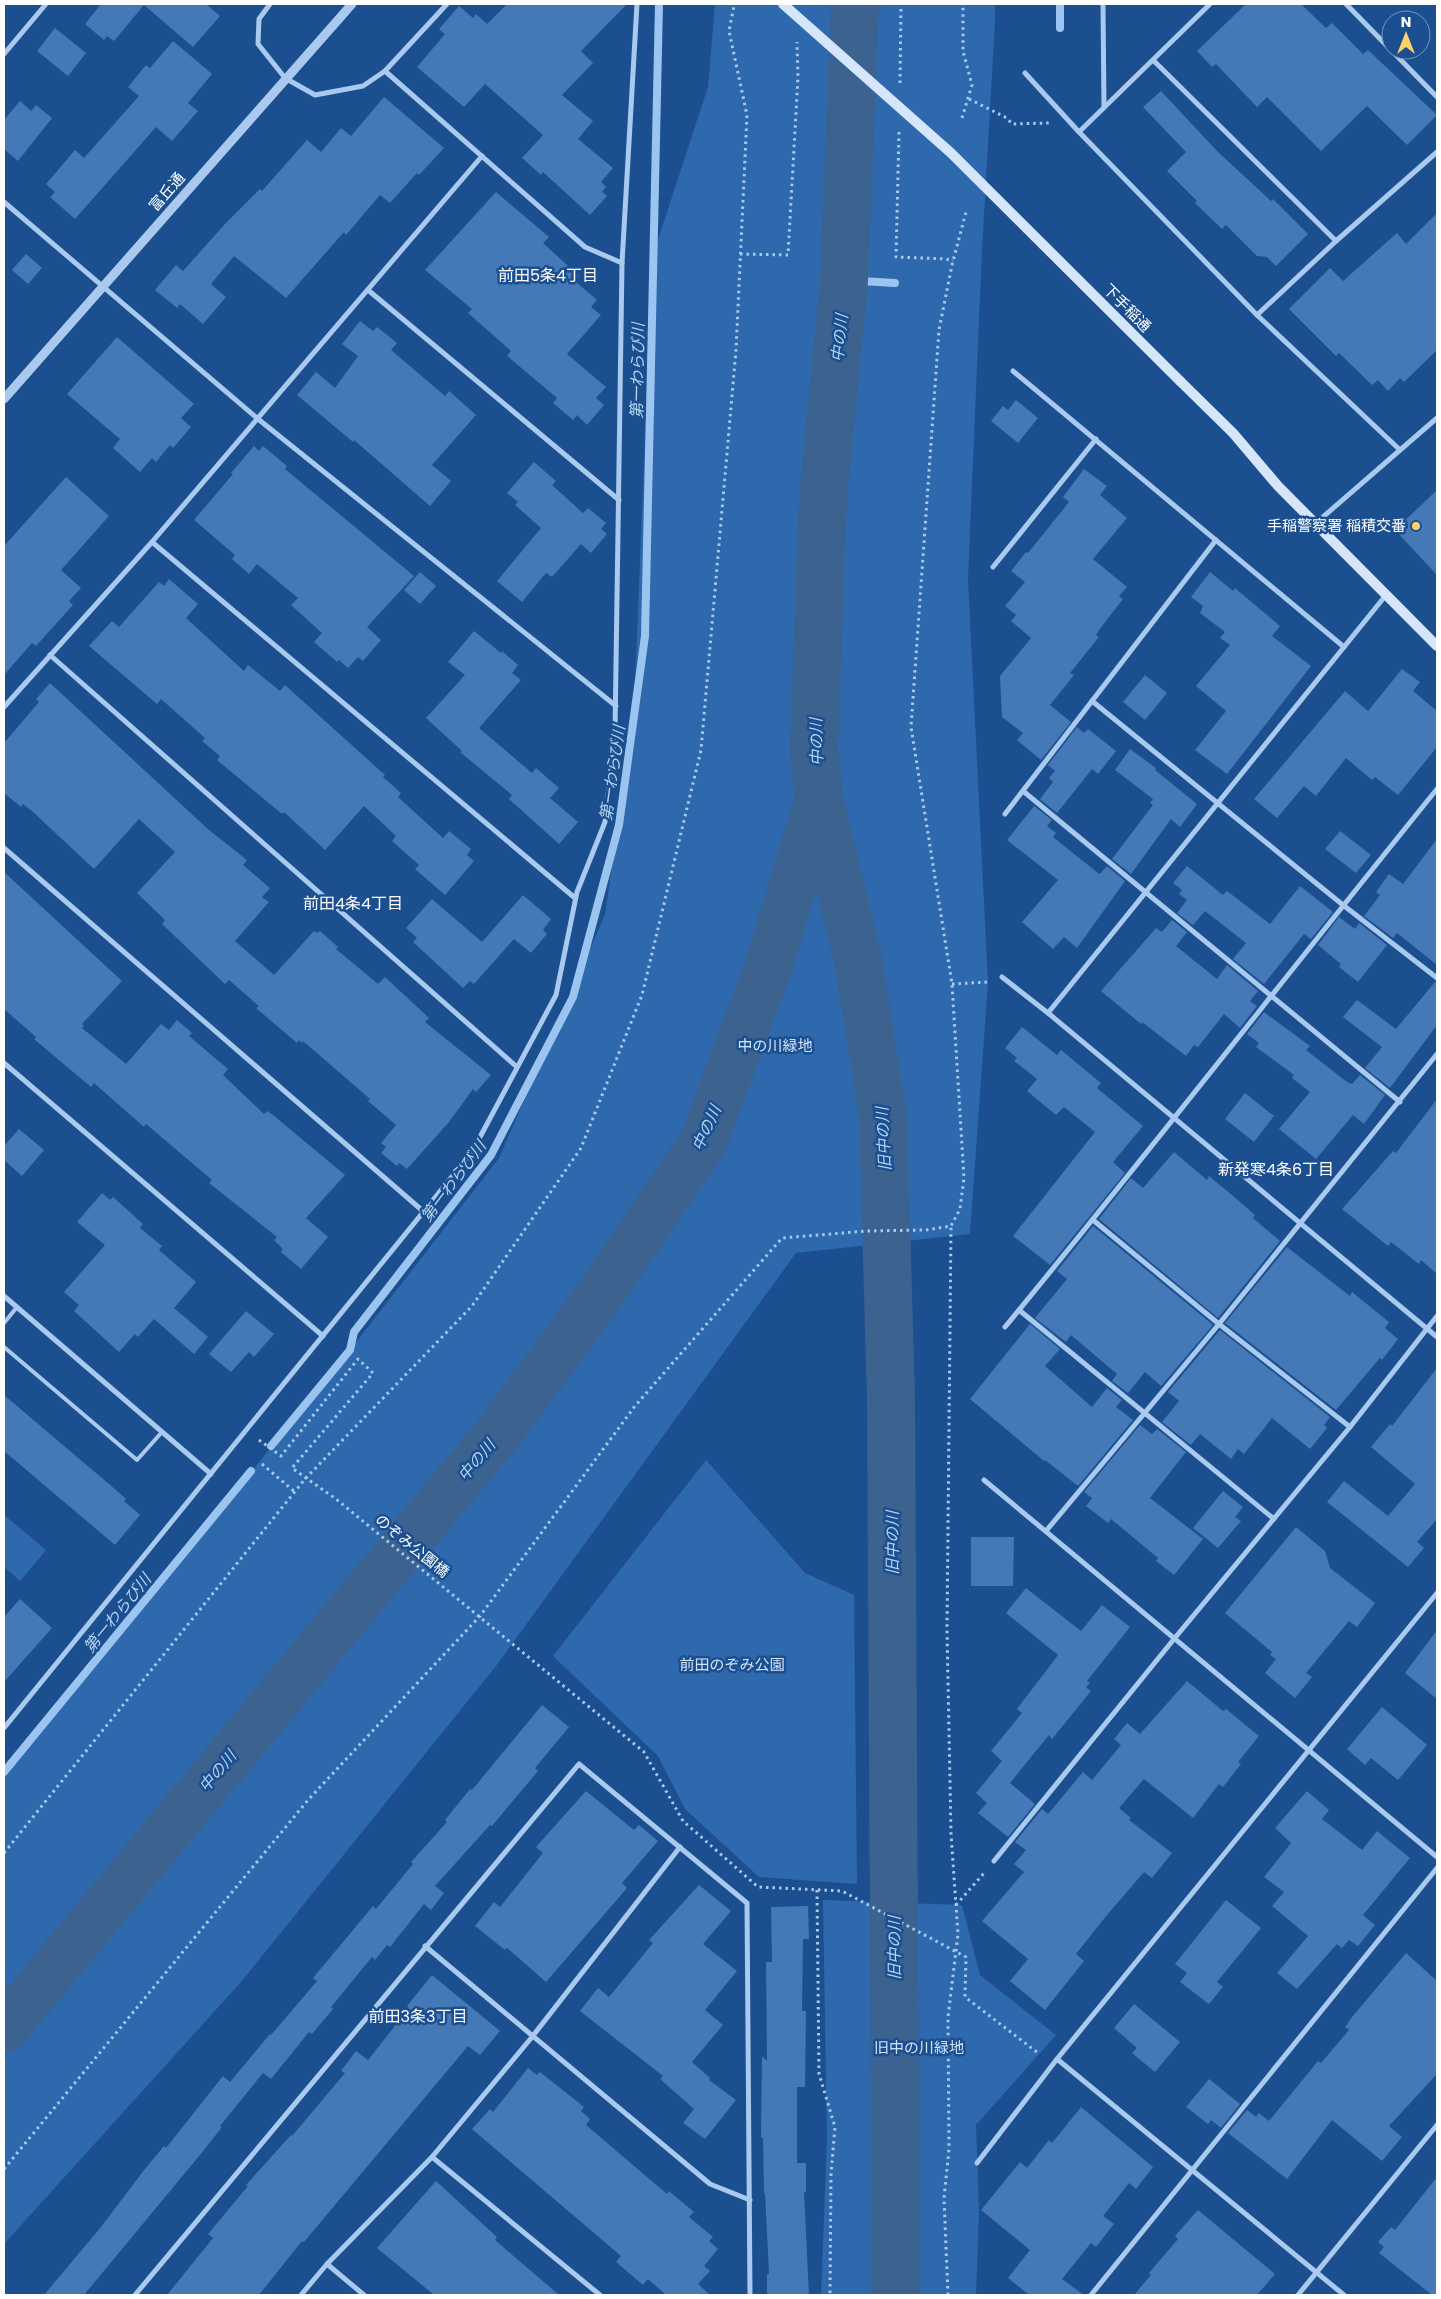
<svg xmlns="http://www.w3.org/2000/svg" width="1441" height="2299" font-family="Poppins,'Noto Sans JP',sans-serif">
<rect width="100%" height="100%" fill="#1b4f8f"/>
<g fill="#2e69ad">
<polygon points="715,4 995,4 995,21 982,250 968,579 988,983 970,1234 796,1253 496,1666 241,1982 4,2244 4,1776 350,1350 499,1158 605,915 634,710 652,258 708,87"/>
<polygon points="706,1460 805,1573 854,1595 857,1884 759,1877 685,1809 658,1756 553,1656"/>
<polygon points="4,1515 46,1550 20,1581 4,1567"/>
<polygon points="823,1900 962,1905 980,1975 1056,2035 976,2125 979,2212 976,2295 821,2295 827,2140"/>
</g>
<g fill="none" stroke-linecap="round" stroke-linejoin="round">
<g stroke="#9cc4f0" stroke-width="8">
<polyline points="1060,4 1060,28"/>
<polyline points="844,280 895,283"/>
<polyline points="271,1446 350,1350 354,1332 491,1155 573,997 619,825 645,636 659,4"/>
<polyline points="4,1772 251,1471"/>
</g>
<g stroke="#3c6290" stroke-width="48">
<polyline points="819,799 857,955 883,1115 891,1399 896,2295"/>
<polyline points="4,2029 499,1432 592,1306 703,1142 768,968 819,798 814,750 823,498 844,280 855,4"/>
</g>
</g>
<g fill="#4478b7">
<polygon points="101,4 206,4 220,16 193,47 144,5 114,41 107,36 104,40 85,24"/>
<polygon points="507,4 627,4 581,51 593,63 562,95 593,121 578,139 613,168 601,182 606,187 602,192 607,196 590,215 543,172 541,175 522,158 543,135 485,84 464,107 417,67 445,34 439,29 459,6 473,18 476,14 487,24"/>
<polygon points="1246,4 1301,4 1326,28 1332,23 1363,54 1368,50 1437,115 1407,145 1367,106 1321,151 1267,97 1257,107 1216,64 1212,67 1197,51"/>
<polygon points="55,28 86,53 68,76 37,51"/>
<polygon points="173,41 212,74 188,103 198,111 172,141 156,127 75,219 50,197 55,192 46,184 75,150 84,158 139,96 128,87 146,65 150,68"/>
<polygon points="1161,91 1217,151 1271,201 1273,199 1308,234 1276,266 1267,257 1257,256 1226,225 1222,229 1195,203 1197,201 1167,171 1186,152 1143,107"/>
<polygon points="384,97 444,148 419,175 417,173 390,203 380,195 346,235 344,232 286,298 234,256 211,284 226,297 203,324 180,304 177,308 155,290 176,265 183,271 224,225 260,189 262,191 307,140 321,152 341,128 351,136"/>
<polygon points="20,101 31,111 36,105 52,118 18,161 4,149 4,120"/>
<polygon points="496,192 549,237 543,243 579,276 575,281 597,300 591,307 601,315 567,354 606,387 596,398 604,405 587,425 577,415 573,420 553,403 557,398 507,356 511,351 468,313 472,309 425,270"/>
<polygon points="1437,213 1437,350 1404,382 1400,378 1388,391 1378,380 1372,385 1339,353 1336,356 1289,309 1330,268 1343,281 1397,233 1406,244"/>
<polygon points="26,254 42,268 28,284 12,270"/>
<polygon points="360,321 373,331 377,327 397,343 391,350 445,396 449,391 476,415 432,465 451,481 430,506 354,440 353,442 297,395 316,372 335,388 358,356 342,344"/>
<polygon points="117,337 194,404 181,418 191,427 173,448 170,445 156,462 152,458 140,472 113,448 120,439 67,394"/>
<polygon points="1016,400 1038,418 1018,443 991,421 1003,406 1008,410"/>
<polygon points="254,446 259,451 263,446 287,466 285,469 414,576 367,627 381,640 363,661 358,657 348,668 339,660 337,662 314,642 322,633 291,605 298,598 257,564 249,574 232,559 235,555 194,520 233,474 231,473"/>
<polygon points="534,462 556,481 552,485 583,513 588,508 606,523 601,529 607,534 591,553 581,544 552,577 546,573 522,602 497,581 541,528 515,505 518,502 507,493"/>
<polygon points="1084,469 1107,486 1100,495 1127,518 1093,559 1127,587 1119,596 1123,599 1099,630 1096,635 1099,637 1070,673 1074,675 1050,705 1071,722 1041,760 1017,740 1023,733 1002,717 1000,676 1031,638 1011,621 1016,615 1005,606 1025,582 1011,571 1026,552 1028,553 1069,502 1063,497"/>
<polygon points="66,477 109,516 61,570 81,588 69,601 73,605 36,646 32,643 4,675 4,546"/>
<polygon points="1437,490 1437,575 1395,530"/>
<polygon points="420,572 436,586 420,604 404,590"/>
<polygon points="1210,572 1233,591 1235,588 1280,626 1272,636 1311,666 1227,774 1195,750 1226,711 1196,686 1230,645 1220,638 1225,632 1200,613 1203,606 1191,597"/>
<polygon points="169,579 198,604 186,618 244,671 248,665 280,691 285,685 385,775 383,777 401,793 398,797 443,838 449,831 471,849 467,855 474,861 445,895 415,869 419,865 392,841 396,836 364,806 325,850 284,812 282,814 217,760 220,756 202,741 205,738 161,699 157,704 89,646 112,621 119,627 159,582 164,586"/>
<polygon points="474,631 501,653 502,651 518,665 512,673 521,680 479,728 532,773 536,768 559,788 550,798 578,822 559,844 509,799 512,795 460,752 462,751 426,718 465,675 448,662"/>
<polygon points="1402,669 1420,682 1413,691 1437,711 1437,747 1398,795 1375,777 1372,780 1346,758 1316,796 1304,786 1277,818 1254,799 1345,691 1368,711"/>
<polygon points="1145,675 1167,693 1145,720 1123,702"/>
<polygon points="50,683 209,830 247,860 243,865 270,888 262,897 269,902 235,941 274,975 314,931 317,933 320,931 338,947 336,949 378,984 385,977 429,1018 425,1022 491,1075 476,1092 473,1089 449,1122 407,1169 399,1163 397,1166 381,1153 386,1147 381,1143 396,1125 368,1101 370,1099 303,1041 302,1043 299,1040 297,1043 256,1008 259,1006 229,980 225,984 162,924 165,920 137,893 175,852 139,819 94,869 33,812 23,804 21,807 4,793 4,743 39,702 36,699"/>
<polygon points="1077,727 1084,733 1088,729 1116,751 1098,774 1092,769 1057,813 1040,799 1053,782 1049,778 1055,771 1048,765"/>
<polygon points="1130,749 1156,768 1155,770 1197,804 1180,827 1171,819 1131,874 1112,859 1153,805 1150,803 1153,799 1115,770"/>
<polygon points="1034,806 1052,820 1047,826 1056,833 1053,837 1098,873 1100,874 1107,866 1125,881 1077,948 1064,937 1053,949 1022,922 1058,880 1007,840"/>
<polygon points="1340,831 1371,855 1356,873 1325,849"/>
<polygon points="1437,839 1437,965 1397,933 1393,938 1364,916 1380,895 1376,892 1389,874 1403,884"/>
<polygon points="1187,866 1223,895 1227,891 1270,924 1300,886 1333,912 1311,939 1304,934 1264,984 1233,959 1246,943 1205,911 1193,925 1177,913 1187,900 1179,894 1182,890 1173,883"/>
<polygon points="4,872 122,981 82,1024 84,1026 82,1028 126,1064 161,1024 169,1030 177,1020 192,1033 189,1036 228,1069 223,1075 264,1114 267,1111 273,1115 345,1175 306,1218 328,1237 301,1269 281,1252 283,1249 274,1240 277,1237 209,1183 212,1180 146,1124 144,1127 94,1083 91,1087 34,1039 36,1037 4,1009"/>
<polygon points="523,895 551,919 543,930 547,934 531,953 514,939 474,984 470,981 463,988 413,942 417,938 406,928 432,899 482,942"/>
<polygon points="1339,917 1355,929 1359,923 1387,945 1358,982 1339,967 1341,964 1318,945"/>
<polygon points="1172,920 1187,932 1176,946 1217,979 1227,965 1258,991 1250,1001 1257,1006 1240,1028 1224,1014 1198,1047 1194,1045 1186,1056 1142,1022 1141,1024 1101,991 1156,928 1162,932"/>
<polygon points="1435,982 1437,982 1437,1025 1390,1088 1365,1068 1382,1047 1343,1017 1357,1000 1396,1029"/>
<polygon points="1264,1012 1310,1046 1306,1050 1347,1082 1352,1084 1360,1075 1385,1095 1364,1124 1353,1115 1316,1159 1279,1129 1310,1092 1292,1078 1294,1075 1256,1047 1259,1043 1247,1034"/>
<polygon points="1022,1027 1057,1055 1061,1050 1101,1083 1097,1088 1143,1126 1113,1162 1125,1173 1050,1265 1013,1236 1095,1132 1064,1107 1056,1115 1027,1091 1037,1079 1014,1061 1017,1058 1005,1048"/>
<polygon points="1245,1093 1274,1116 1254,1142 1225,1119"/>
<polygon points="1437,1099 1437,1274 1421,1260 1419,1264 1391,1242 1388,1246 1342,1209 1393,1151 1396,1153"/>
<polygon points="19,1129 44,1150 22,1176 4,1160 4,1146"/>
<polygon points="1174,1152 1207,1180 1209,1176 1239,1201 1255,1215 1253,1218 1280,1241 1218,1318 1099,1219 1131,1178 1143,1188"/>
<polygon points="102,1193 110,1200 113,1197 143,1224 140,1228 162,1246 159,1250 196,1282 174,1308 208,1337 194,1354 154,1319 138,1337 135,1334 119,1352 74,1311 79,1305 64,1292 105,1245 77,1222"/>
<polygon points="1093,1226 1213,1325 1161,1386 1145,1372 1128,1393 1112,1381 1117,1374 1071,1335 1066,1342 1035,1318 1067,1279 1057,1271"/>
<polygon points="1287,1247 1350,1296 1352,1292 1389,1322 1385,1328 1398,1339 1382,1360 1380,1358 1336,1410 1225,1323"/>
<polygon points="246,1311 274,1334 254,1357 249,1352 231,1372 209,1354"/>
<polygon points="1030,1324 1060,1349 1045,1366 1092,1407 1107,1388 1122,1400 1116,1407 1133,1420 1078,1486 1045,1460 1044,1461 970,1399"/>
<polygon points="1220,1330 1330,1417 1324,1425 1327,1428 1310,1449 1272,1418 1244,1454 1238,1449 1231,1459 1200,1434 1191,1445 1162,1422 1179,1401 1168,1392"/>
<polygon points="1437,1368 1437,1519 1417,1542 1424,1548 1408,1567 1327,1502 1344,1481 1388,1516 1415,1484 1371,1447 1390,1424 1392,1426"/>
<polygon points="4,1395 116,1490 126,1499 124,1501 140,1515 115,1545 4,1451"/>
<polygon points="1140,1425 1152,1434 1157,1429 1186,1452 1150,1498 1203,1539 1174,1575 1156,1561 1158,1558 1111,1519 1108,1523 1086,1506 1092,1498 1084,1492"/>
<polygon points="1223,1491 1243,1507 1235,1517 1241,1521 1218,1548 1193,1528"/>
<polygon points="1296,1527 1325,1551 1330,1568 1375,1603 1357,1627 1349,1621 1306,1673 1312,1677 1295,1698 1265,1673 1276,1659 1270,1655 1272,1652 1225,1613"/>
<polygon points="971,1537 1014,1537 1013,1586 971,1586"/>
<polygon points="1026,1588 1081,1631 1102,1605 1130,1627 1087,1681 1090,1683 1086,1687 1091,1691 1052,1739 1049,1735 1010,1783 1035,1804 1008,1837 978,1813 987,1803 976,1793 1002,1761 991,1751 1022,1713 1017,1709 1058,1655 1006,1613"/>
<polygon points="20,1599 52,1628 4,1682 4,1617"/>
<polygon points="1437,1630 1437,1699 1405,1673"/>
<polygon points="1187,1681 1223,1711 1226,1709 1259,1736 1238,1762 1241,1764 1223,1787 1219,1784 1193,1818 1144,1779 1119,1808 1131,1818 1129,1820 1172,1853 1152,1878 1144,1872 1107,1915 1076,1954 1084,1961 1045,2010 1010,1981 1028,1959 982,1921 1024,1872 1014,1864 1026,1850 1015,1842 1042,1809 1048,1814 1083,1772 1092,1780 1121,1745 1114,1739 1127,1723 1140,1734"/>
<polygon points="542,1705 569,1727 535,1768 538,1771 492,1826 490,1825 435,1886 444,1893 431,1910 424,1904 390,1947 387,1945 375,1960 372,1957 331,2007 333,2009 312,2034 309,2032 271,2079 263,2073 220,2126 222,2127 204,2150 84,2295 44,2295 101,2227 144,2170 164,2146 166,2148 223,2076 230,2082 270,2034 271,2035 317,1981 313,1978 373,1906 376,1909 413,1864 411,1862 447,1822 445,1820 470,1789 472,1790"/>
<polygon points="1382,1707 1427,1745 1398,1780 1371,1758 1365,1765 1347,1749"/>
<polygon points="586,1791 634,1830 639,1825 658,1841 622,1883 627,1888 546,1982 507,1948 505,1950 475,1926 494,1902 500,1907 543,1853 536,1847"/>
<polygon points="1307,1791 1329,1810 1322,1819 1362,1850 1377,1831 1410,1858 1363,1915 1375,1925 1358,1946 1349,1940 1342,1948 1337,1944 1297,1989 1277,1973 1308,1936 1272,1906 1284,1892 1264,1877 1291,1843 1275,1828"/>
<polygon points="699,1885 731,1911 703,1944 737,1971 705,2010 723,2025 692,2062 710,2078 709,2080 736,2100 705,2139 683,2123 694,2109 660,2079 663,2076 580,2011 598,1988 609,1997 653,1943 649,1940"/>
<polygon points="1226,1900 1261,1928 1217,1982 1223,1987 1209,2004 1180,1982 1187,1973 1175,1964"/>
<polygon points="808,1906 809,1939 803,1939 802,2011 806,2011 805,2087 797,2087 797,2163 806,2163 806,2192 804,2192 809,2295 767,2295 767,2274 769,2274 765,2193 764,2193 763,2138 761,2138 762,2056 767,2061 766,1962 772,1962 771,1907"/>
<polygon points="1406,1953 1437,1981 1437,2074 1389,2126 1402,2137 1382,2161 1332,2120 1287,2179 1228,2133 1247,2110 1256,2117 1259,2113 1269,2121 1318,2061 1321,2063 1349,2030 1345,2027 1352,2017"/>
<polygon points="432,1975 500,2031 480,2055 468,2046 304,2242 302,2241 259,2295 167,2295 213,2238 208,2234 248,2186 246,2185 291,2135 292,2136 345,2073 341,2071 356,2051 368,2060 409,2008 407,2006"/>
<polygon points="1134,2004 1180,2042 1155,2072 1132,2053 1137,2048 1114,2028"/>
<polygon points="528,2068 537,2075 540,2072 584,2107 581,2111 590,2119 586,2125 667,2194 669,2191 694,2212 689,2217 713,2237 709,2241 718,2249 704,2266 710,2271 698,2284 710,2295 666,2295 648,2279 643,2285 616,2262 621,2256 472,2129 490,2109 493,2112"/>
<polygon points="1209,2079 1240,2104 1221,2128 1211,2120 1208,2124 1186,2107"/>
<polygon points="1081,2107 1153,2167 1136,2189 1129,2183 1103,2216 1114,2224 1096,2247 1091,2243 1062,2279 1084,2295 1029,2295 1008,2278 1030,2250 981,2210 1020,2162 1027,2168 1049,2140 1052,2143"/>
<polygon points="1437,2177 1437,2295 1432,2295 1379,2253 1384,2247 1378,2242 1391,2227 1395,2230"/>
<polygon points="436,2181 497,2237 495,2240 559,2295 434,2295 377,2248"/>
<polygon points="1198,2210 1275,2274 1257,2295 1134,2295 1151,2275 1149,2273 1178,2239 1175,2236"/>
</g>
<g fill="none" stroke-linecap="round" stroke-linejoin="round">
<g stroke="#a9c9ee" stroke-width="3" stroke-dasharray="2.5 4" stroke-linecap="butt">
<polyline points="900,83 901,4"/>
<polyline points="969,99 1007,118 1012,124 1049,123"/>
<polyline points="962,118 972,85 963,51 963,4"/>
<polyline points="899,132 896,257 946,259 953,261"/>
<polyline points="740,254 788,255 798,77 797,42"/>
<polyline points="952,984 988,982"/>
<polyline points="259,1440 281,1456 358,1359 373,1373 292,1468 336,1499 644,1752 683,1821 758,1887 842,1891 966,1957 965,1997 1038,2053"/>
<polyline points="262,1464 295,1492"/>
<polyline points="4,1853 305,1479 472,1306 581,1148 642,995 701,750 736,350 747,115 729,31 734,6"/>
<polyline points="817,1890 819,2074 835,2127 831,2174 830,2295"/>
<polyline points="956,1905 985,1872"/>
<polyline points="4,2169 308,1800 480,1616 635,1406 782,1238 867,1231 926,1230 951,1226 960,1209 964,1178 952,984 911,727 939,330 952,265 966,212"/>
<polyline points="948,2295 944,2198 949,2149 948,2017 958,1934 951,1834 947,1629 951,1226"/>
</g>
<g stroke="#a9c9ee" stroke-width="4">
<polyline points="4,1323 17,1307"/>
<polyline points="4,1347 137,1460 162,1432"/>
</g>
<g stroke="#a9c9ee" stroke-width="5">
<polyline points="270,4 259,19 258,44 285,78 315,95 363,86 385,71 447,4"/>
<polyline points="1103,4 1104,107"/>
<polyline points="1346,4 1437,97"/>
<polyline points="4,54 46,4"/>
<polyline points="1153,60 1336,241"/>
<polyline points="385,71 585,247 622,263"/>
<polyline points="1025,73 1079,132 1257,315 1400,450"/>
<polyline points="1079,132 1210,4"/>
<polyline points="4,202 258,419 616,706"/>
<polyline points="368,290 619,500"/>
<polyline points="1257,315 1336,241 1437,152"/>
<polyline points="1013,371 1344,647 1386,595"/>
<polyline points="1316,523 1437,418"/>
<polyline points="152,542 575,898"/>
<polyline points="993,567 1096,439"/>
<polyline points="50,655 517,1067"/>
<polyline points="1092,701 1343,905 1437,978"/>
<polyline points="4,707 152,542 482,156"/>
<polyline points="1023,791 1400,1102"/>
<polyline points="1005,814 1216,540"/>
<polyline points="4,848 424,1212"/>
<polyline points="1002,977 1048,1013 1437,1337"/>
<polyline points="1048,1013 1344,647"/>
<polyline points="4,1063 323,1336"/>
<polyline points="1093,1220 1219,1324 1350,1427"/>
<polyline points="4,1296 211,1474"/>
<polyline points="1019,1310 1274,1519"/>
<path d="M1005 1327C1151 1150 1292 968 1437 789"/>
<polyline points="984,1480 1437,1857"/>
<polyline points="1046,1531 1219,1324 1437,1054"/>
<polyline points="4,1728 472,1152 556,995 577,892 605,822 615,732 622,263 637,4"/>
<polyline points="994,1861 1174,1639 1350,1427 1437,1316"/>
<polyline points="425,1946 710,2184 750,2200"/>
<polyline points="1057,2059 1344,2295"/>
<polyline points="432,2157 600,2295"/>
<polyline points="977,2163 1057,2059 1437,1593"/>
<polyline points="327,2264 364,2295"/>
<polyline points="135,2295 579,1764 747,1903 750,2295"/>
<polyline points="301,2295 327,2264 432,2157 532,2037 680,1847"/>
<polyline points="1091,2295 1437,1868"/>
<polyline points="1298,2295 1437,2125"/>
</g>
<polyline stroke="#a9c9ee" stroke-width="9" points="4,399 352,4"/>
<polyline stroke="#d6e6fa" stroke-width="10" points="1180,381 1233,433 1278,486 1437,646"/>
<polyline stroke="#d6e6fa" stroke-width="10" points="783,4 951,153 1180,381"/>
</g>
<circle fill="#ffd166" stroke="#1b4f8f" stroke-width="2" cx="1416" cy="526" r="5"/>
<g text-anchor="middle" stroke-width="5" stroke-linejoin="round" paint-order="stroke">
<g font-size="15" fill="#fff" stroke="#1b4f8f">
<text transform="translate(167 192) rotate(-49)" y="5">富丘通</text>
<text transform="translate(1127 308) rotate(45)" y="5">下手稲通</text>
<text transform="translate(412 1546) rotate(39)" y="5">のぞみ公園橋</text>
</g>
<g font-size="15" fill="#fff" stroke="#1b4f8f" text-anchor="end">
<text x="1406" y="531">手稲警察署 稲積交番</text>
</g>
<g font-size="15" fill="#cfe3fa" stroke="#1b4f8f">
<text x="775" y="1051">中の川緑地</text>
<text x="732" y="1670">前田のぞみ公園</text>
<text x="919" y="2053">旧中の川緑地</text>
</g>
<g font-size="16" fill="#fff" stroke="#1b4f8f">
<text x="548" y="281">前田5条4丁目</text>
<text x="353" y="909">前田4条4丁目</text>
<text x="1276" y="1175">新発寒4条6丁目</text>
<text x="418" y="2022">前田3条3丁目</text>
</g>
<g font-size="16" font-style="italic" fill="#b5d3f5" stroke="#1b4f8f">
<text transform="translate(839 338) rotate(-84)" y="6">中の川</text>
<text transform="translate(637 371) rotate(-89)" y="6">第一わらび川</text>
<text transform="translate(816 742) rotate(-91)" y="6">中の川</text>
<text transform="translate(612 773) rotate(-82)" y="6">第一わらび川</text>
<text transform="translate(706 1128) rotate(-66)" y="6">中の川</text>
<text transform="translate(883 1139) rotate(-93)" y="6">旧中の川</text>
<text transform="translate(453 1181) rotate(-53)" y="6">第一わらび川</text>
<text transform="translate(476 1460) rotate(-50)" y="6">中の川</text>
<text transform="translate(892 1543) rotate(-90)" y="6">旧中の川</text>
<text transform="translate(117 1613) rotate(-51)" y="6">第一わらび川</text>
<text transform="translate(217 1771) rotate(-50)" y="6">中の川</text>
<text transform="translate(894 1948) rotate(-90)" y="6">旧中の川</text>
</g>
</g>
<rect width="1441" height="2299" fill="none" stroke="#ffffff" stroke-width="10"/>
<g transform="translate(1406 35)"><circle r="24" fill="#1b4f8f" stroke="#7695bc"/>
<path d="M0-4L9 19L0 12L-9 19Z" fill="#ffd166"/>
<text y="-8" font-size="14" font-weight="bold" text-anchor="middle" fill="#ffffff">N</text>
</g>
</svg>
